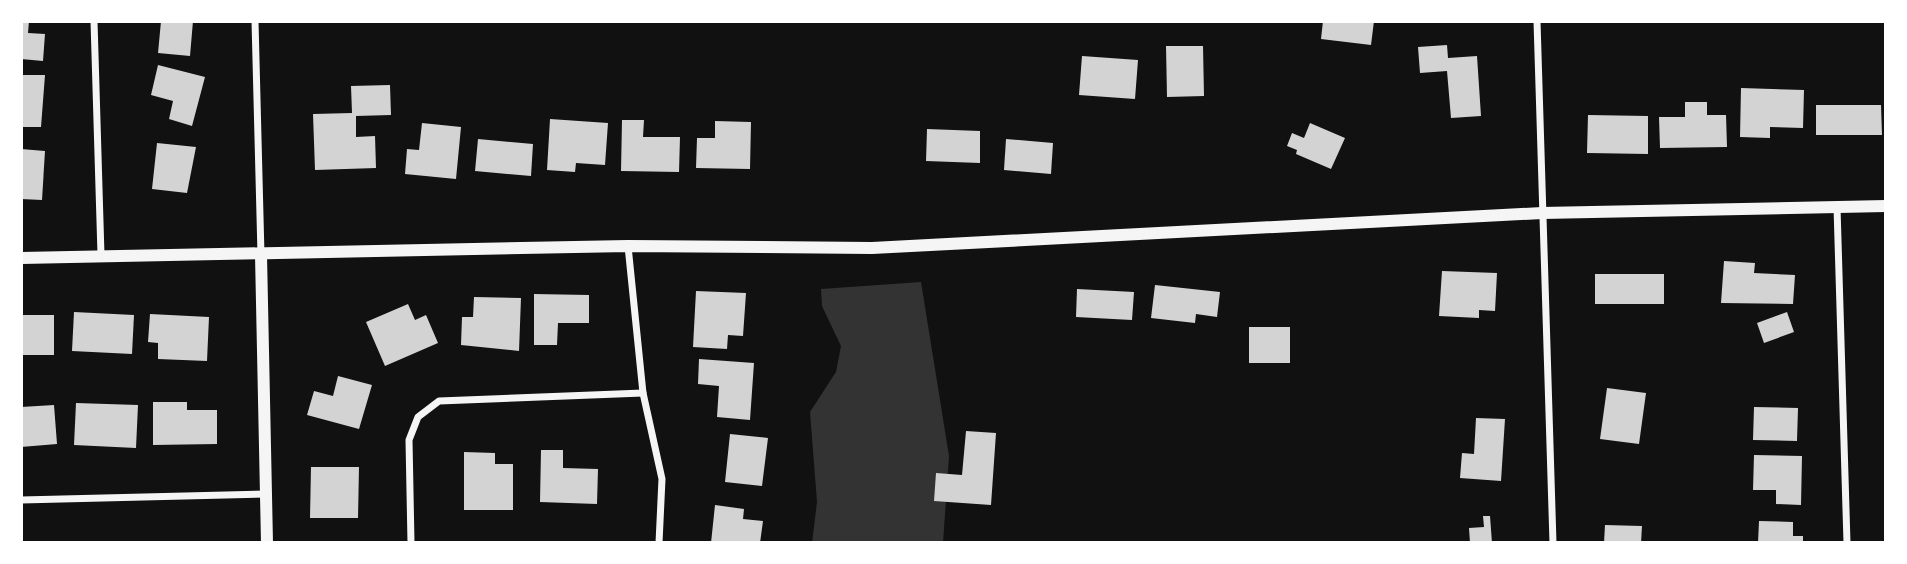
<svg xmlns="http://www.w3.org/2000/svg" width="1907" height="564" font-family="'Zilla Slab',serif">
<rect width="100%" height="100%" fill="#111"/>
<polygon fill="#333" points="921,282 949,456 943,543 812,543 817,502 810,412 836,372 841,346 822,306 821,289"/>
<g fill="#d3d3d3">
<polygon points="21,21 29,21 28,33 45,34 43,61 21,59"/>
<polygon points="161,21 193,21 190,56 158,53"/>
<polygon points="1323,21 1374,21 1371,45 1321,39"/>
<polygon points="1447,45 1448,58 1477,56 1481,116 1451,118 1447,71 1420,73 1418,47"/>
<polygon points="1166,46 1203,46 1204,96 1167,97"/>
<polygon points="1082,56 1138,60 1135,99 1079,95"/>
<polygon points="158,65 205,77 192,126 169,119 173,101 151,95"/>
<polygon points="21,75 45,75 41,127 21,127"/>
<polygon points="390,85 391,115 356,116 356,137 375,136 376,168 315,170 313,114 352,113 351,86"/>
<polygon points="1741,88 1804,90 1803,128 1770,127 1770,138 1740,137"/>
<polygon points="1685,102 1707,102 1707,115 1726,115 1727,147 1660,148 1659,117 1685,117"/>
<polygon points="1816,105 1881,105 1882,135 1816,135"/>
<polygon points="1588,115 1648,116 1648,154 1587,153"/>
<polygon points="550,119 608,123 605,165 576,163 575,172 547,170"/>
<polygon points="622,120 644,120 643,137 680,137 679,172 621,171"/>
<polygon points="715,121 751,122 750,169 696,168 697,138 715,138"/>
<polygon points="422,123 461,127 456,179 405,174 407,149 419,150"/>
<polygon points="1310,123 1345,138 1331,169 1296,154 1297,150 1287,146 1292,133 1304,138"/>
<polygon points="927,129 980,131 980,163 926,161"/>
<polygon points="478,139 533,144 531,176 475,171"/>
<polygon points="1006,139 1053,143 1051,174 1004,170"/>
<polygon points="157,143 196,147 187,193 152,189"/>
<polygon points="21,149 45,151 42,200 21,199"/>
<polygon points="1724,261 1755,263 1754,273 1795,275 1793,304 1721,303"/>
<polygon points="1442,271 1497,273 1495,311 1479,310 1479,318 1439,316"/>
<rect x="1595" y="274" width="69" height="30"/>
<polygon points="1155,285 1220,292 1217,317 1196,314 1195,323 1151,318"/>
<polygon points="1077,289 1134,292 1132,320 1076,317"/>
<polygon points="696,291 746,293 743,336 728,335 727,349 693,347"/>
<polygon points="534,294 589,295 589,323 558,323 557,345 534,345"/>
<polygon points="474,297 521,298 519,351 461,345 462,317 473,317"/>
<polygon points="408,304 415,320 426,315 438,343 385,366 366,322"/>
<polygon points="74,312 134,315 132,354 72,351"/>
<polygon points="1787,312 1794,332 1764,343 1757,323"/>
<polygon points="150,314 209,317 207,361 158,359 158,343 148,342"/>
<rect x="21" y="315" width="33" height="40"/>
<rect x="1249" y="327" width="41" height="36"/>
<polygon points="699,359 754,363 750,420 717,417 719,386 698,384"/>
<polygon points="338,376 372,385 359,429 307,415 314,391 333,396"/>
<polygon points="1607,388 1646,393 1639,444 1600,439"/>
<polygon points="153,402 187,402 187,410 217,410 217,444 153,445"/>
<polygon points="76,403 138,405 136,448 74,445"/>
<polygon points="54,405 57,444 21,447 21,407"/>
<polygon points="1754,407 1798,408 1797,441 1753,440"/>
<polygon points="1476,418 1505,419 1501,481 1460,478 1462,453 1474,454"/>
<polygon points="966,431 996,433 991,505 934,501 936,473 962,475"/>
<polygon points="730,434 768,438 762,486 725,482"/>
<polygon points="541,450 563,450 563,468 598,469 597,504 540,502"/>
<polygon points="464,452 495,453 495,464 513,464 513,510 464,510"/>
<polygon points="1754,455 1802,456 1801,505 1776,504 1776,490 1753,490"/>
<polygon points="311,467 359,467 358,518 310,518"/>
<polygon points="715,505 744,509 743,519 763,521 760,543 711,543"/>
<polygon points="1483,516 1490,516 1492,543 1470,543 1469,528 1484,527"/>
<polygon points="1759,521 1793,522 1793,536 1803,536 1803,543 1758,543"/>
<polygon points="1605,525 1642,526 1641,543 1604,543"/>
</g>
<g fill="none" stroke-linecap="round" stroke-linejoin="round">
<g stroke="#f5f5f5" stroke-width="7">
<polyline points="94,21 101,255"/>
<polyline points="255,21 261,255"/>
<polyline points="1537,21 1553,543"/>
<polyline points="1837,207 1847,543"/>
<polyline points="628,246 643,393 662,479 659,543"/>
<polyline points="21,500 268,494"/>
<polyline points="411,543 409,440 418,417 439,401 643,393"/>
</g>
<g stroke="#f5f5f5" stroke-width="12">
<polyline points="261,255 267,543"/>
<polyline points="21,258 628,246 872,248 1542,213 1886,206"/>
</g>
</g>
<rect width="1907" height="564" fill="none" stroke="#ffffff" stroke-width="46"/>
</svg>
